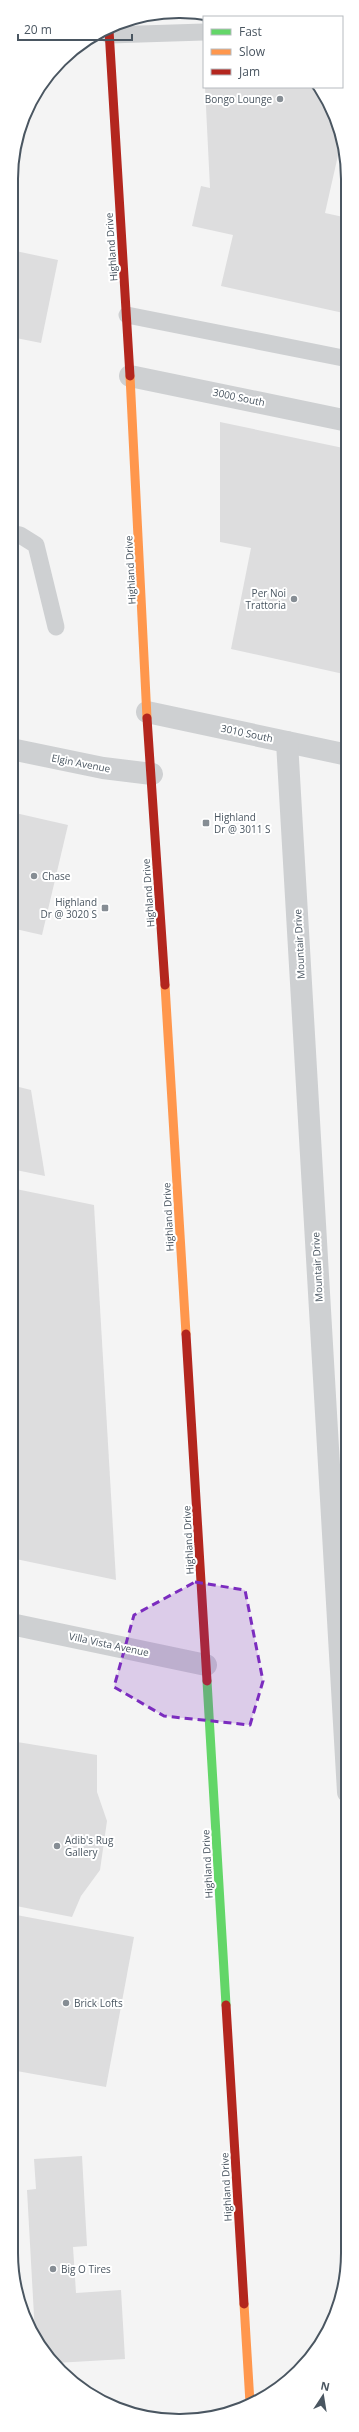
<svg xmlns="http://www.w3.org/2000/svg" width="359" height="2432" font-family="'Open Sans',sans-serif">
<rect width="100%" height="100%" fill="#f4f4f4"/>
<g fill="#ddddde">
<polygon points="205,87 318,87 331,105 341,142 325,213 348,218 348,314 221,286 233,235 192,226 201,186 210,188"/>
<polygon points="22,127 27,128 11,198 11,168"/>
<polygon points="11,250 58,260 41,343 11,337"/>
<polygon points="220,422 348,449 348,675 231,649 251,548 220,542"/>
<polygon points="11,812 68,825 42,935 11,928"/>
<polygon points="11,1085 31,1090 45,1176 11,1169"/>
<polygon points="11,1188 94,1205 116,1580 11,1558"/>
<polygon points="11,1741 97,1755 97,1792 107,1821 100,1870 81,1896 72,1917 11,1905"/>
<polygon points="11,1914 134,1937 106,2087 11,2070"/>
<polygon points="82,2156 87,2246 73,2247 76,2293 121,2290 125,2359 55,2363 35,2334 27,2190 36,2189 34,2159"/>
</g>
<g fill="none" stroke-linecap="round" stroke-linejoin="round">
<g stroke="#ced0d2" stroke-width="17">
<polyline points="209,17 209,16"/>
<polyline points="109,35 204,32"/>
<polyline points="127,315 348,359"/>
<polyline points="11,533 20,535 36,545 56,627"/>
</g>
<g stroke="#ced0d2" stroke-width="22">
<polyline points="130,376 348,421"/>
<polyline points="147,712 348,755"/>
<polyline points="287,742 348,1792"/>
<polyline points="11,749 103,768 152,774"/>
<polyline points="11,1624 206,1665"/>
</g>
<polyline stroke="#63d668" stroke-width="9" points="207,1681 226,2005"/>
<g stroke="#ff974d" stroke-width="9">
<polyline points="130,376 147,718"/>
<polyline points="165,985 186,1334"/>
<polyline points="244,2304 250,2403"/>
</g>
<g stroke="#b3261e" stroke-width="9">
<polyline points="109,30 130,376"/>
<polyline points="147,718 165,985"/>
<polyline points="186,1334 207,1681"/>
<polyline points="226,2005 244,2304"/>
</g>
</g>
<path fill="#7b2cbf" fill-opacity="0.2" stroke="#7b2cbf" stroke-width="3" stroke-dasharray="8 5" stroke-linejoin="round" d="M195 1582 245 1590 263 1681 250 1725 164 1716 114 1687 134 1615Z"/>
<g fill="#868d94" stroke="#fff" stroke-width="1.5">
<circle cx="280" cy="99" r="4"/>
<circle cx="294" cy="599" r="4"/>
<rect x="202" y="819" width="8" height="8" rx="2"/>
<circle cx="34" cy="876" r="4"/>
<rect x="101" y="904" width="8" height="8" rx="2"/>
<circle cx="57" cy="1846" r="4"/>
<circle cx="66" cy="2003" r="4"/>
<circle cx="53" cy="2269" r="4"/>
</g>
<g text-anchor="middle" stroke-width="4" stroke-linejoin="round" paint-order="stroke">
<g font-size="10" fill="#4a5661" stroke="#fff" text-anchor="start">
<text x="272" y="103" text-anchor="end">Bongo Lounge</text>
<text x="286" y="597" text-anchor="end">Per Noi<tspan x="286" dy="12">Trattoria</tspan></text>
<text x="214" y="821">Highland<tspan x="214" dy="12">Dr @ 3011 S</tspan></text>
<text x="42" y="880">Chase</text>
<text x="97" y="906" text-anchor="end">Highland<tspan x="97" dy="12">Dr @ 3020 S</tspan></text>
<text x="65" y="1844">Adib's Rug<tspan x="65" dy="12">Gallery</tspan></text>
<text x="74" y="2007">Brick Lofts</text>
<text x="61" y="2273">Big O Tires</text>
</g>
<g font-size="10" fill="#4a5661" stroke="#fff">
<text transform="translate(111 247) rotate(-94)" y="4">Highland Drive</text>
<text transform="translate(239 397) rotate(12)" y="4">3000 South</text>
<text transform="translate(130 570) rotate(-93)" y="4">Highland Drive</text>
<text transform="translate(247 733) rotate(12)" y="4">3010 South</text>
<text transform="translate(81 763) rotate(11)" y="4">Elgin Avenue</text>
<text transform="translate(148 893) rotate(-94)" y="4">Highland Drive</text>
<text transform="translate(299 944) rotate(-93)" y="4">Mountair Drive</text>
<text transform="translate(168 1217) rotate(-93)" y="4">Highland Drive</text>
<text transform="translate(317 1267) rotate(-93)" y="4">Mountair Drive</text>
<text transform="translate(188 1540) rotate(-93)" y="4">Highland Drive</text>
<text transform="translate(109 1644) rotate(12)" y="4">Villa Vista Avenue</text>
<text transform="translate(207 1864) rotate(-93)" y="4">Highland Drive</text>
<text transform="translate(226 2187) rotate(-93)" y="4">Highland Drive</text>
</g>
</g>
<path d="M0 0H359V2432H0ZM179 18H180A161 161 0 0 1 341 179V2253A161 161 0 0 1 180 2414H179A161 161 0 0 1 18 2253V179A161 161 0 0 1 179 18Z" fill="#fff" fill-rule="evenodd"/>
<path fill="none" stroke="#4a5661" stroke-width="2" d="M179 18H180A161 161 0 0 1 341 179V2253A161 161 0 0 1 180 2414H179A161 161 0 0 1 18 2253V179A161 161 0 0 1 179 18Z"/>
<rect x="203" y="16" width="140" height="72" fill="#ffffff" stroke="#b7bbc0"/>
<rect x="211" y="29" width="20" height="6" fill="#63d668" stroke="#b7bbc0"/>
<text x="239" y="36" font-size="12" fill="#4a5661">Fast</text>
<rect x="211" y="49" width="20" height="6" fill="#ff974d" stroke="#b7bbc0"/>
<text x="239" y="56" font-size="12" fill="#4a5661">Slow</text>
<rect x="211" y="69" width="20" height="6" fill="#b3261e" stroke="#b7bbc0"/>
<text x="239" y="76" font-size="12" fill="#4a5661">Jam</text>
<g transform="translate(323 2396) rotate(12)" stroke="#ffffff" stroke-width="3" paint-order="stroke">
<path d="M0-3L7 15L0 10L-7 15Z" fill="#4a5661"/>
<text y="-6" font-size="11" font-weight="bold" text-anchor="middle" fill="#4a5661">N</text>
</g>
<path d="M18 34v6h114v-6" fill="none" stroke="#4a5661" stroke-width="2"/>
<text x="24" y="34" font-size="12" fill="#4a5661" stroke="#ffffff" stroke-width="3" paint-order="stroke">20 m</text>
</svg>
